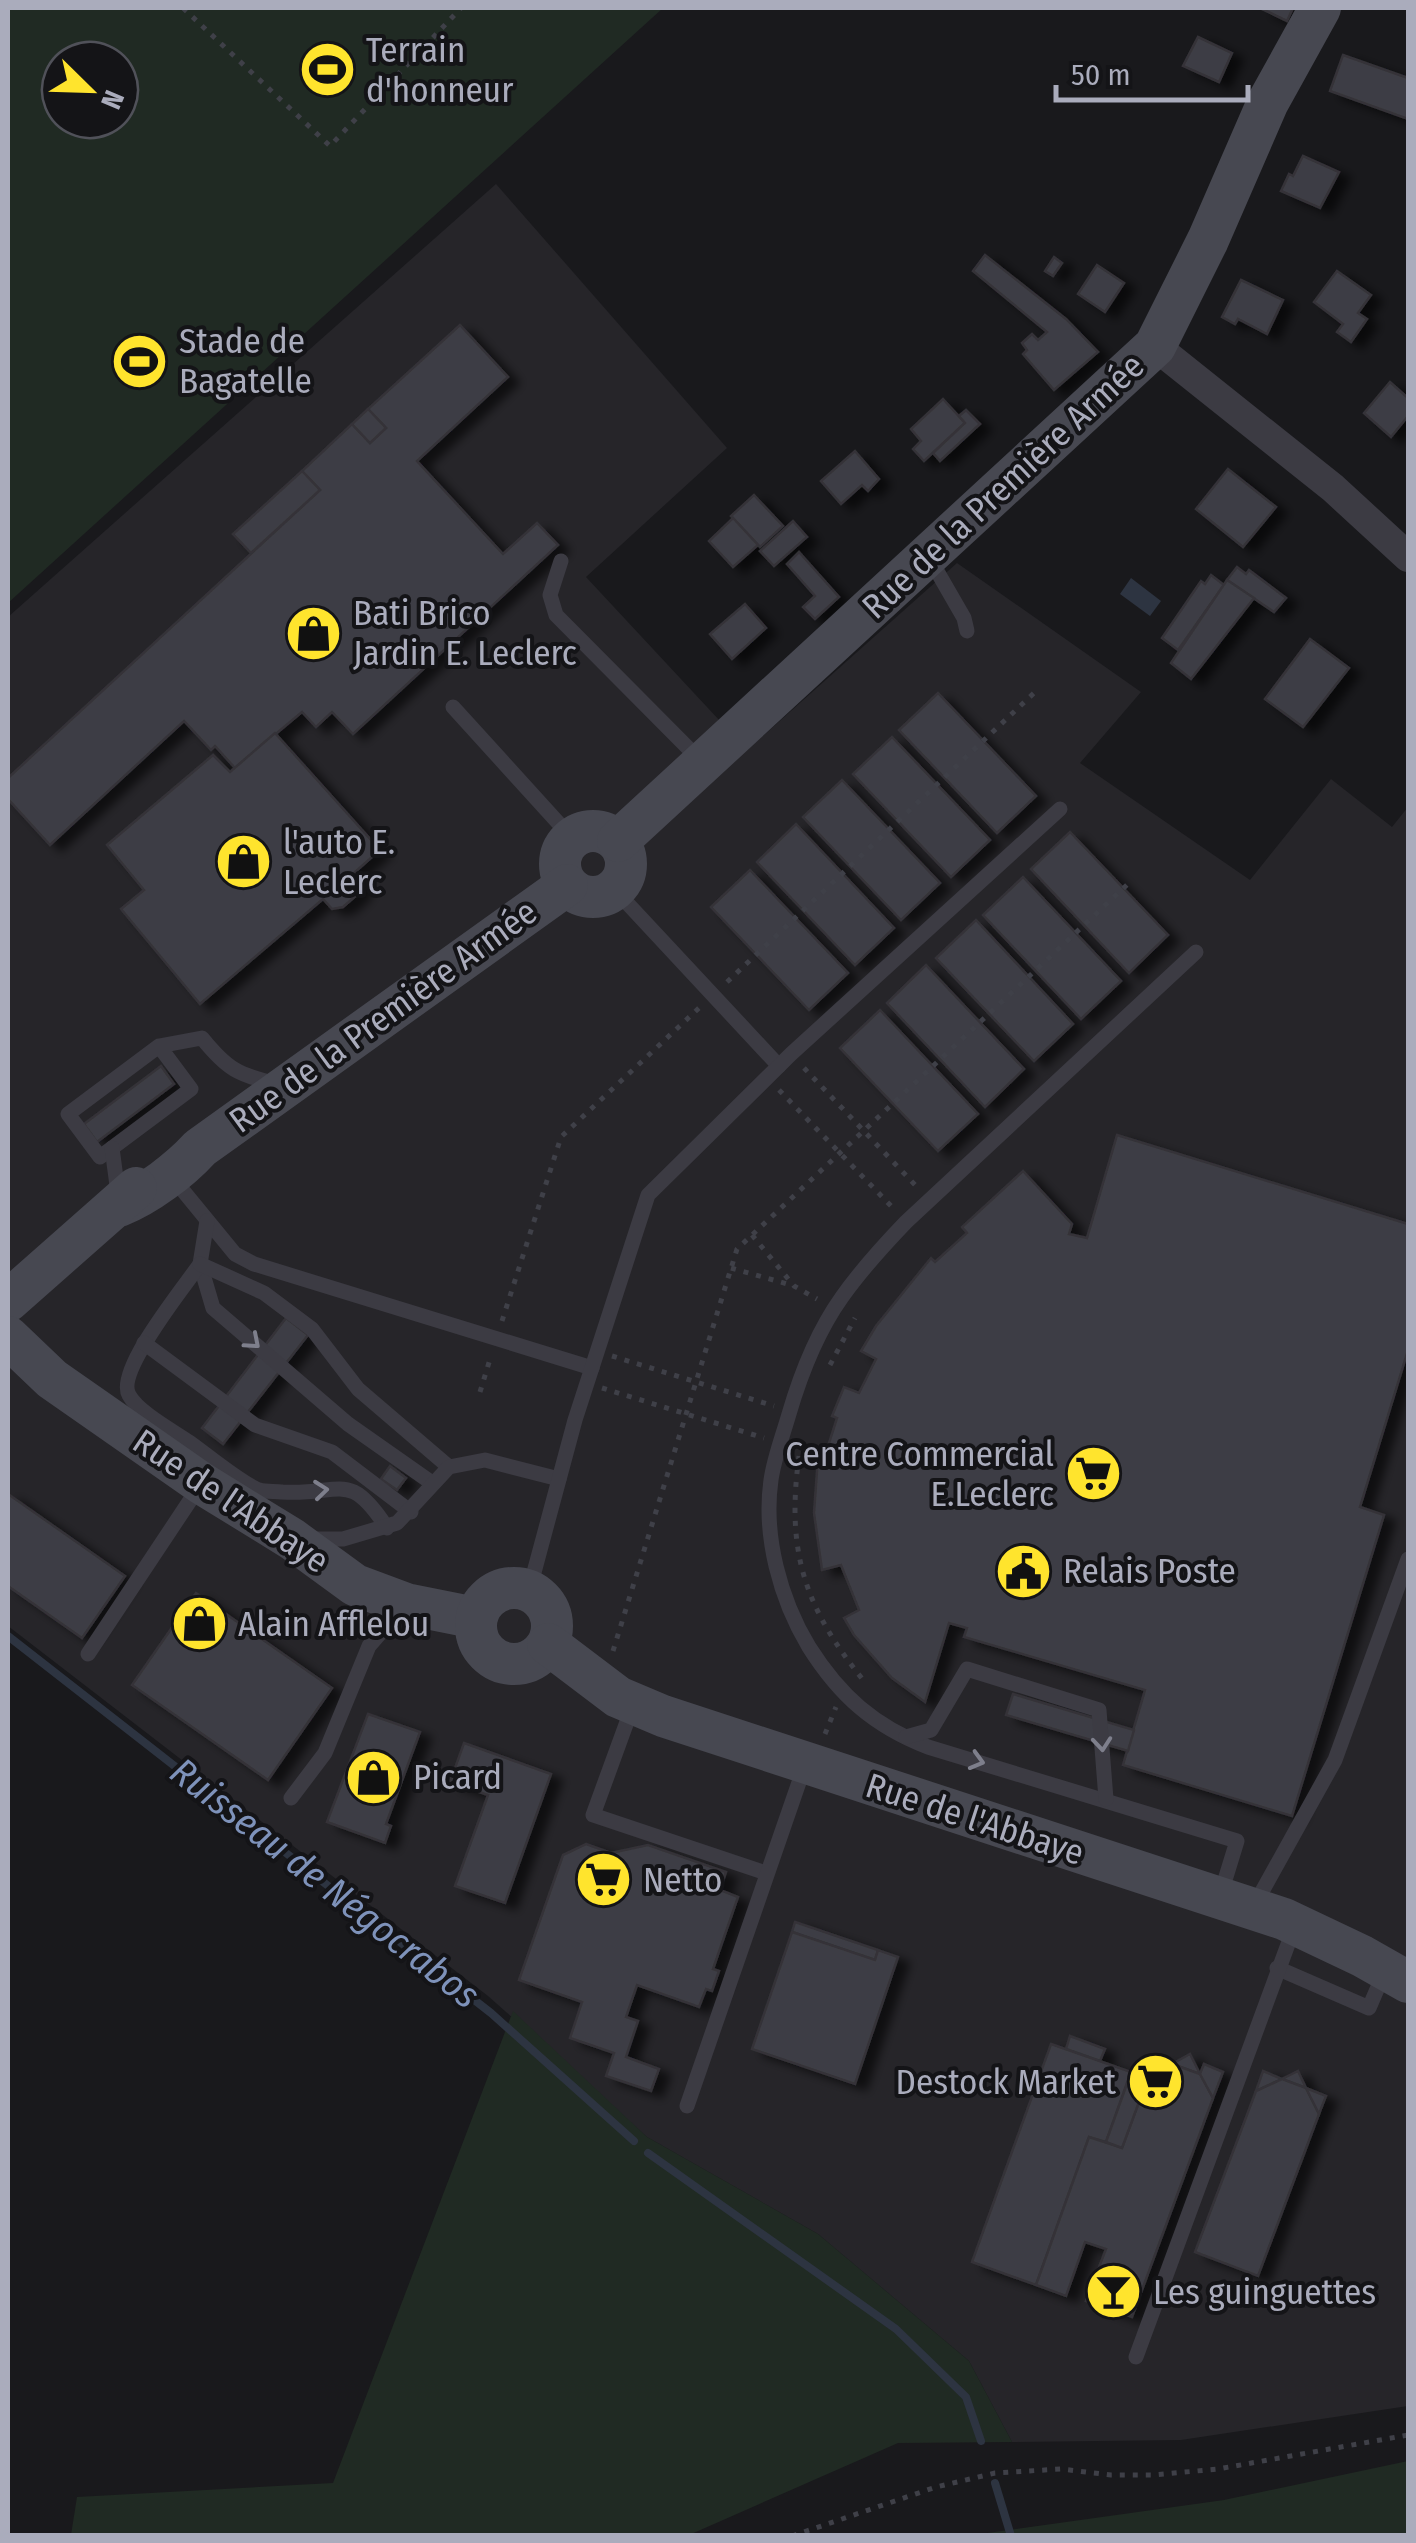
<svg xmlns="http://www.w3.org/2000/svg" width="1416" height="2543" font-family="'Fira Sans Condensed',sans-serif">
<defs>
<filter id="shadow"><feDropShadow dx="11" dy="6" stdDeviation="5" flood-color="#0009"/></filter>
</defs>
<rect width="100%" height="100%" fill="#19191c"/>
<polygon fill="#262529" points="496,184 727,448 586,577 747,750 957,563 1141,692 1080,763 1250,880 1331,779 1392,827 1408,807 1408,2406 1181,2440 1012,2442 969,2361 818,2234 647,2137 488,1996 8,1626 8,617"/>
<g fill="#202a23" fill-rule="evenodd">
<path d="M8 8H663L8 603ZM120 60V120H60V60Z"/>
<polygon points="513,2011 647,2137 818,2234 969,2361 1012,2442 898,2443 689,2535 71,2535 77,2497 333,2483"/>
<polygon points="1408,2461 1408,2535 973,2535 1224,2500"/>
</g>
<polygon fill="#2d3441" points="1131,578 1161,601 1150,616 1120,594"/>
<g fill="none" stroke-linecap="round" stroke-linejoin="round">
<g stroke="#2d3441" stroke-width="8">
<polyline points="8,1636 491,2013 634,2141"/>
<polyline points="648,2153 896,2329 966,2397 981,2441"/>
<polyline points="995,2483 1011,2536"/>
</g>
</g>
<g fill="#3e3e44" stroke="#343338" stroke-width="2.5" filter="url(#shadow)">
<polygon points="1260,8 1293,8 1287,21"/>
<polygon points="1198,37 1232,53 1219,82 1183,66"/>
<polygon points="1343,55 1408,78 1408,119 1330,91"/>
<polygon points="1303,156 1339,172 1320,208 1281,191 1289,174 1293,176"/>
<polygon points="985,255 1066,319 1098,352 1054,390 1023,354 1027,350 1022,343 1032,334 1038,340 1047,332 973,271"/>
<polygon points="1054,257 1062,263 1053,276 1045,271"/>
<polygon points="1097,265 1124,283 1105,312 1078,294"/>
<polygon points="1337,271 1371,295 1358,313 1367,319 1351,342 1337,332 1343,324 1314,302"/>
<polygon points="1241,280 1283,300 1267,334 1238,319 1235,324 1222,317"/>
<polygon points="460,325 508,377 417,461 503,554 537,523 558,545 353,734 332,712 316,727 302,712 235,768 215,746 211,750 184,721 50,845 8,799 8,778 320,490 302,471 352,424 370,443 386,428 368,409"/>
<polygon points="1390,382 1408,398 1408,416 1391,437 1364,413"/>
<polygon points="943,399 965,423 924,461 913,449 921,441 911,429"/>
<polygon points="368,409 386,428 370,443 352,424"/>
<polygon points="966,410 980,424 940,461 933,453 965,423 959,416"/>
<polygon points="855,451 879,479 868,491 862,485 841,504 821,481"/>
<polygon points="1228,469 1276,507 1243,547 1196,509"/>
<polygon points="302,471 320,490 251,553 233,534"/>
<polygon points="754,495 783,526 760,547 731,516"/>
<polygon points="733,518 758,545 733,567 709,541"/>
<polygon points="793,521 807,537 774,566 760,551"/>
<polygon points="799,552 839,597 815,619 803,607 815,596 787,564"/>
<polygon points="1237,567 1246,574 1249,570 1286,598 1274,612 1227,580"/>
<polygon points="1211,575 1224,585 1178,650 1162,638 1201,581 1205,584"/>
<polygon points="1227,580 1254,598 1191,679 1171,663"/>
<polygon points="745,604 766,628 732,659 710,634"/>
<polygon points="1310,639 1349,668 1303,727 1265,699"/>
<polygon points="938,693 1036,796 997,833 899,730"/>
<polygon points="275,733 380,850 354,873 362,884 358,894 343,907 332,909 323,899 200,1004 121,909 144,890 107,845 213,755 230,772"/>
<polygon points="892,737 990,840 951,877 853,774"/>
<polygon points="842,780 940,883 901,920 803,817"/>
<polygon points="796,824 894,928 855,965 757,862"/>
<polygon points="1070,832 1168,935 1129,973 1031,869"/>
<polygon points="750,870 848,973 809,1010 711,907"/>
<polygon points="1023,877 1121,981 1081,1019 983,915"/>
<polygon points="976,920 1073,1024 1034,1061 936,958"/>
<polygon points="926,965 1024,1069 985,1107 887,1003"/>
<polygon points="880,1010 978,1114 938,1151 840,1048"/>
<polygon points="161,1066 174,1084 97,1142 84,1124"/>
<polygon points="1117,1135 1408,1224 1408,1350 1360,1507 1384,1515 1292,1816 1123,1765 1145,1690 964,1637 967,1628 949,1623 925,1702 892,1678 854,1635 844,1618 859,1610 841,1565 822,1570 814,1513 818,1457 824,1459 837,1418 832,1416 844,1387 859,1393 876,1359 861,1351 876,1326 931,1258 935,1262 967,1233 962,1227 1023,1171 1072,1224 1069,1234 1087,1238"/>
<polygon points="286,1318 308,1335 223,1444 202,1428"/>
<polygon points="390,1466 406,1478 397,1490 381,1479"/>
<polygon points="8,1494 125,1576 82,1638 8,1586"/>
<polygon points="196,1593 332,1688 268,1780 132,1685"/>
<polygon points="1013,1694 1134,1730 1128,1751 1006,1715"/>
<polygon points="368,1714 420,1732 386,1824 391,1826 385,1843 327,1822"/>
<polygon points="464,1743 551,1774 505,1903 455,1886 488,1795 450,1782"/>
<polygon points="586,1844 611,1853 648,1845 726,1872 720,1890 738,1897 713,1969 719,1971 712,1991 706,1989 699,2007 637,1985 626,2017 638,2021 626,2057 659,2069 651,2091 606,2076 614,2053 570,2038 582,2002 519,1980 563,1855"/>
<polygon points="795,1922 878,1950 875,1960 792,1932"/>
<polygon points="792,1932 875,1960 878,1950 898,1957 855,2084 752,2049"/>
<polygon points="1070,2036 1105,2049 1100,2061 1066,2049"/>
<polygon points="1051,2044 1131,2072 1106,2142 1089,2137 1036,2285 972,2262"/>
<polygon points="1190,2054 1200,2074 1172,2064"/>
<polygon points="1155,2058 1172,2064 1149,2075 1150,2072"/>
<polygon points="1172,2064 1200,2074 1213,2098 1132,2317 1086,2301 1106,2249 1085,2242 1066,2296 1036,2285 1089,2137 1122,2148 1149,2075"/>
<polygon points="1204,2064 1223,2072 1213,2098 1200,2074"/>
<polygon points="1133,2067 1150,2072 1122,2148 1106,2142"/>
<polygon points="1263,2071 1282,2079 1256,2091"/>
<polygon points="1298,2071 1306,2088 1282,2079"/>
<polygon points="1282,2079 1306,2088 1319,2114 1258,2276 1195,2252 1256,2091"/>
<polygon points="1306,2088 1326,2096 1319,2114"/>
</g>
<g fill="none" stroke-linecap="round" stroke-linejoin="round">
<g stroke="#3f4048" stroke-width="5" stroke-dasharray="5 8" stroke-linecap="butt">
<polyline points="183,8 330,146 461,8"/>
<polyline points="727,982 1034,693"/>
<polyline points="804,1068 917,1187"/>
<polyline points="779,1090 893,1208"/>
<polyline points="752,1235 794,1286 817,1299"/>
<polyline points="731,1268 791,1285"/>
<polyline points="502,1321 561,1137 700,1007"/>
<polyline points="612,1356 774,1406"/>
<polyline points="830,1365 855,1318"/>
<polyline points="602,1388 764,1438"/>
<polyline points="480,1392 491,1356"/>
<path d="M799 1456C786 1551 804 1607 864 1681"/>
<polyline points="613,1651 737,1249 1129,883"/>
<polyline points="825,1734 836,1707"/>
<polyline points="792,2536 936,2487 995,2473 1061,2469 1111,2475 1153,2475 1218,2469 1408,2435"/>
</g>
<g stroke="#3c3b43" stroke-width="15">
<polyline points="930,559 964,618 967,631"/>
<polyline points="561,561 550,595 556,615 700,760"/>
<polyline points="453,707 572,838"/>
<polyline points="615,890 779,1066"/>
<path d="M1196 952 906 1222C883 1246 861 1270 842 1297 817 1332 801 1373 789 1414 783 1435 774 1458 771 1480 763 1536 780 1599 809 1647 840 1696 874 1726 928 1747L1237 1841 1221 1893"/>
<path d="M159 1046 191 1089 100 1157 68 1114 159 1046 202 1038C227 1069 238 1075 277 1084"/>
<polyline points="112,1148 118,1193"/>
<polyline points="171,1176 235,1254 254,1264 592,1368"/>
<polyline points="207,1221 200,1264 213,1308 348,1424 432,1483"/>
<path d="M200 1264C185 1286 115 1371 129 1395 138 1412 173 1431 189 1442 206 1454 242 1484 259 1490 266 1492 276 1491 282 1492 341 1496 348 1468 387 1528"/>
<polyline points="200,1264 264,1293 312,1329 358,1389 449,1467"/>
<polyline points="144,1343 255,1425 332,1452 411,1512"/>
<polyline points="309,1539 343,1539 397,1523 449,1467 485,1460 559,1479"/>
<polyline points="529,1591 575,1420 648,1195 791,1054 1060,809"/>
<polyline points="88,1654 199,1487"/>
<polyline points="632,1708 593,1815 766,1873"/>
<polyline points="906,1737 931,1730 967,1669 1099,1710 1106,1799"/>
<polyline points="291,1798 325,1753 369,1646 403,1607"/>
<polyline points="1254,1906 1335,1760 1408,1559"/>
<polyline points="1277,1968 1369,2008 1384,1973"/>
<polyline points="687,2106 805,1765"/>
<polyline points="1136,2357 1294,1928"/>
</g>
<polyline stroke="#3c3b43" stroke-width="30" points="1155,346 1333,488 1408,557"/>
<g stroke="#474851" stroke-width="42">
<circle cx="593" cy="864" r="33"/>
<polyline points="618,841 1155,346 1208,240 1268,102 1320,8"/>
<path d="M119 1206C147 1195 180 1170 200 1148L567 885"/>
<polyline points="8,1301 136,1188"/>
<polyline points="8,1337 52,1379 201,1483 292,1539 355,1585 406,1604 476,1618"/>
<circle cx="514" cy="1626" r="38"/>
<polyline points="548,1644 618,1697 663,1716 1284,1919 1362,1956 1408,1982"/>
</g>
</g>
<defs><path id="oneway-chevron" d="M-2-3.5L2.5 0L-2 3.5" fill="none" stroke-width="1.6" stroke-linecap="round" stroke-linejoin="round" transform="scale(2.5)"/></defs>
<g stroke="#7e7f8c">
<use href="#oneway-chevron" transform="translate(253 1342) rotate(41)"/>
<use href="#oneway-chevron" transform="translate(321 1490) rotate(-6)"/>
<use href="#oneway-chevron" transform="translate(1102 1744) rotate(85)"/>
<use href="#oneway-chevron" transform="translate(977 1761) rotate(16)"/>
</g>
<defs>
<symbol id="stadium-disc" viewBox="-11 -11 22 22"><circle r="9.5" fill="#ffe42d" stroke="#141417"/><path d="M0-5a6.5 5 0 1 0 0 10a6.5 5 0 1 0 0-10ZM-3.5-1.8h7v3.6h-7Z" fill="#111"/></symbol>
<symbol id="shop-disc" viewBox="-11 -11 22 22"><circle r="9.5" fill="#ffe42d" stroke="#141417"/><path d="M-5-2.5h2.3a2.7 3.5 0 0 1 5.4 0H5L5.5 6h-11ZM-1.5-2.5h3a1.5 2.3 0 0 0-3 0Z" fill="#111"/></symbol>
<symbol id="supermarket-disc" viewBox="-11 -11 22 22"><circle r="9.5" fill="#ffe42d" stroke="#141417"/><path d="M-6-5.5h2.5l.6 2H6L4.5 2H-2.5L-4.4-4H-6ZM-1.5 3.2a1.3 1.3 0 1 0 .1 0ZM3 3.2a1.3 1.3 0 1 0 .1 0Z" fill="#111"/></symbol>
<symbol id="civic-disc" viewBox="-11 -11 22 22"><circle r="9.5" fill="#ffe42d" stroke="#141417"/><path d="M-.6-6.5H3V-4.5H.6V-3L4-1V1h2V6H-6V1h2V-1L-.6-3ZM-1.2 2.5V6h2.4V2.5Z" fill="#111"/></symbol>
<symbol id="bar-disc" viewBox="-11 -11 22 22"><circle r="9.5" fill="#ffe42d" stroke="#141417"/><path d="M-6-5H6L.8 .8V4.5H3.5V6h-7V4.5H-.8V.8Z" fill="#111"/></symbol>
</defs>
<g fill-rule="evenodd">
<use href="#stadium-disc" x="296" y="38" width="63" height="63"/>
<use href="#stadium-disc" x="108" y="330" width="63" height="63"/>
<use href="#shop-disc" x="282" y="602" width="63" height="63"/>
<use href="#shop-disc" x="212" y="830" width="63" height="63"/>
<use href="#supermarket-disc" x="1062" y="1442" width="63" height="63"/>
<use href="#civic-disc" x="992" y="1540" width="63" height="63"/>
<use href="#shop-disc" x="168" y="1592" width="63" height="63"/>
<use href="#shop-disc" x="342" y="1746" width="63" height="63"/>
<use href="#supermarket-disc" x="572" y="1848" width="63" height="63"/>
<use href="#supermarket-disc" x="1124" y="2050" width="63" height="63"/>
<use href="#bar-disc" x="1082" y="2260" width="63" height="63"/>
</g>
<g text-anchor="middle" stroke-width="8" stroke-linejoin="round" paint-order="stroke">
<g font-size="35" fill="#aaacbc" stroke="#141417" text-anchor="start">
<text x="366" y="62">Terrain<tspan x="366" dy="40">d'honneur</tspan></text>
<text x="179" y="353">Stade de<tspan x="179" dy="40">Bagatelle</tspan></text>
<text x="353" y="625">Bati Brico<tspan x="353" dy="40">Jardin E. Leclerc</tspan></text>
<text x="283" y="854">l'auto E.<tspan x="283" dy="40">Leclerc</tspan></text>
<text x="1054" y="1466" text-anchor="end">Centre Commercial<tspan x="1054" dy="40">E.Leclerc</tspan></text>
<text x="1063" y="1583">Relais Poste</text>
<text x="238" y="1636">Alain Afflelou</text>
<text x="413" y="1789">Picard</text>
<text x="643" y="1892">Netto</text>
<text x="1116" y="2094" text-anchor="end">Destock Market</text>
<text x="1153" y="2304">Les guinguettes</text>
</g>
<g font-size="35" fill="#aaacbc" stroke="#141417">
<text transform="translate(1003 486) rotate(-43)" y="12">Rue de la Première Armée</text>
<text transform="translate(383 1016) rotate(-36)" y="12">Rue de la Première Armée</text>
<text transform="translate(231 1501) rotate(34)" y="12">Rue de l'Abbaye</text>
<text transform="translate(975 1819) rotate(18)" y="12">Rue de l'Abbaye</text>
</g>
<g font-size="38" font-style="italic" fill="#7e92ba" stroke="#141417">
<text transform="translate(325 1883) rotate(38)" y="13">Ruisseau de Négocrabos</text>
</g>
</g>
<rect width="1416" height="2543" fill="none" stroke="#aaacbc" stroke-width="20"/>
<g transform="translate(90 90) rotate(113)"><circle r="48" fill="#141417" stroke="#505159" stroke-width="2.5"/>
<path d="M0-8L18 38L0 25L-18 38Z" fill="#ffe42d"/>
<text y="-15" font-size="28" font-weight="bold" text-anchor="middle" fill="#aaacbc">N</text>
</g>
<path d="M1056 85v15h192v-15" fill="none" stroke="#aaacbc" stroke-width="5"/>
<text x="1071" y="85" font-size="30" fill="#aaacbc" stroke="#141417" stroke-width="8" paint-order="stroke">50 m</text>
</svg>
